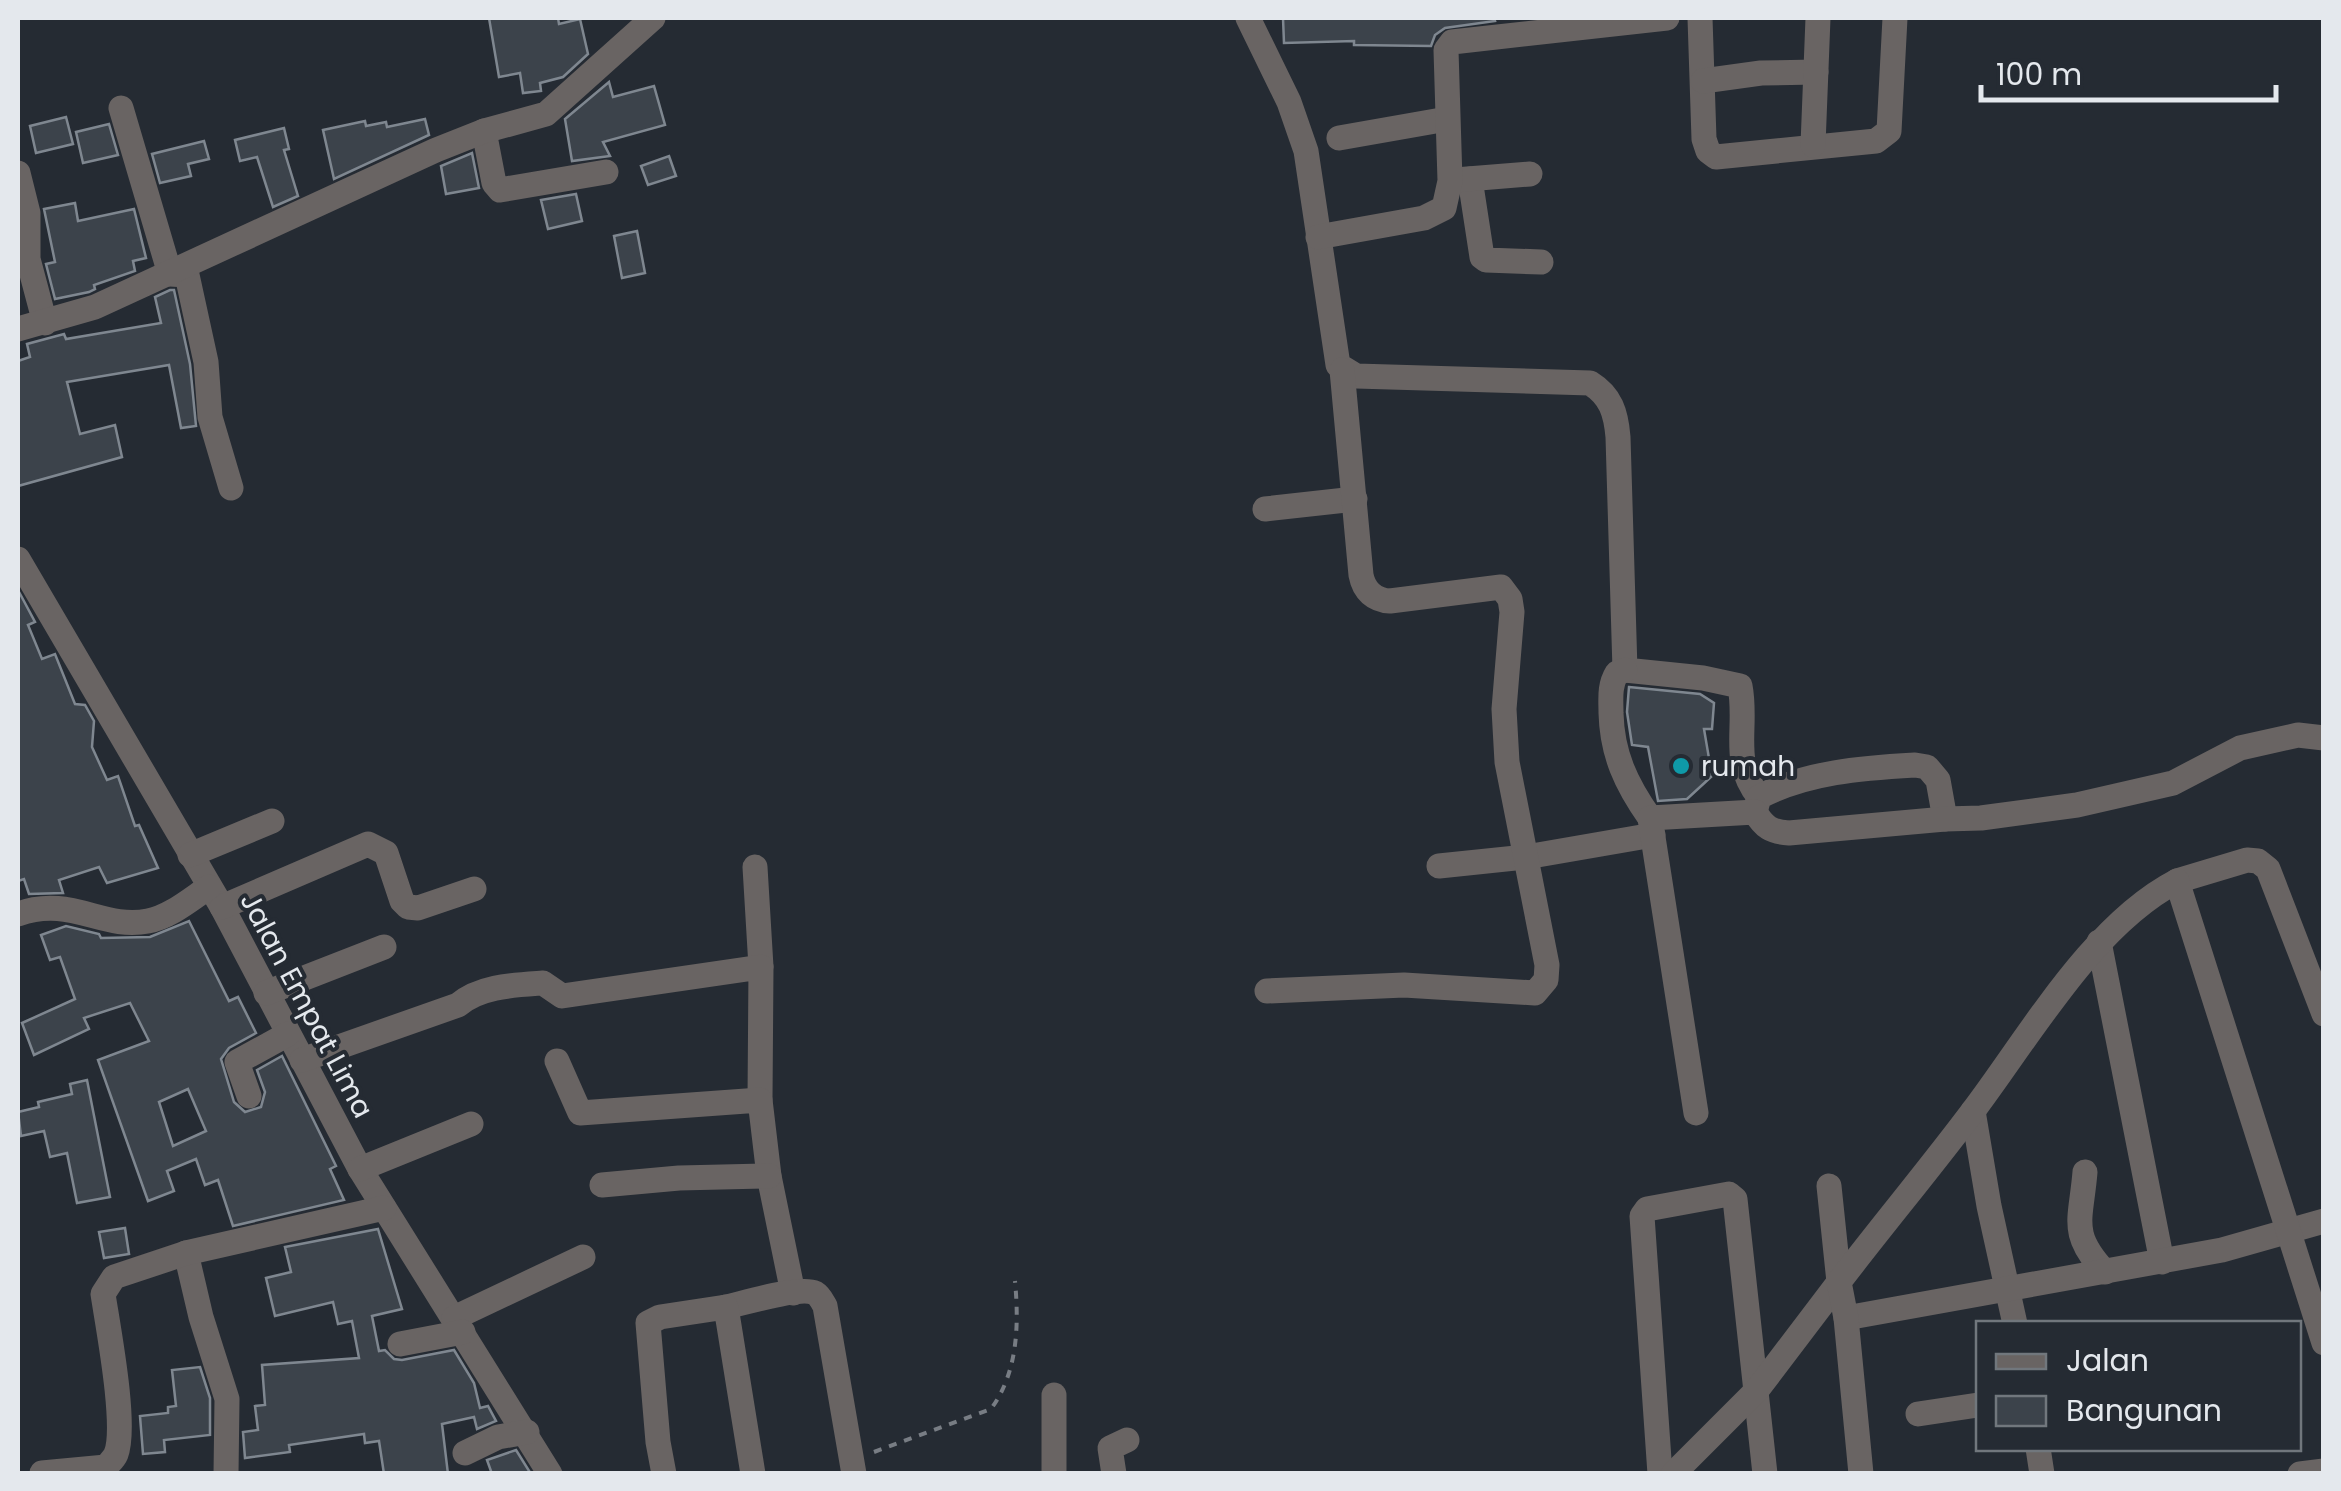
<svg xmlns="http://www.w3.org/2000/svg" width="2341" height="1491" font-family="Poppins,sans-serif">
<rect width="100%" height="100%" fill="#252b33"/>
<g fill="#3c434b" stroke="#7f8790" stroke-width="2.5" fill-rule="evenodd">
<polygon points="489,18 558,18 559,24 580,19 588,54 563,77 540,83 541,91 523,93 520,73 499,77"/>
<polygon points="1283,18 1494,18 1495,21 1445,28 1435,35 1431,46 1354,45 1354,41 1284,43"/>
<polygon points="609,82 613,97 654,86 665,125 603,142 610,156 572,161 565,119"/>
<polygon points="66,117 73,144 36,153 30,126"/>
<polygon points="425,119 429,135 334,179 323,130 365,121 366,126 386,122 387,127"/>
<polygon points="109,124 118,155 83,163 76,132"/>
<polygon points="284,128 289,149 284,150 298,196 273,207 257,157 240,161 235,140"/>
<polygon points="204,141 209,159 188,164 191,176 160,183 152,154"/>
<polygon points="472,153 479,188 446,194 441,166"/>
<polygon points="669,156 676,176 648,185 641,166"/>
<polygon points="576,194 582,221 548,229 541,200"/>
<polygon points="75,203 78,221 134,209 146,258 133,261 135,271 94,285 95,289 89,292 55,299 46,264 55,262 44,209"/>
<polygon points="637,231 645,273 622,278 614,236"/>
<polygon points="170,290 174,290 190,364 196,426 181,428 169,365 67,382 80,434 115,425 122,457 18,486 18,361 30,357 27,344 64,334 66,339 161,323 155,297"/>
<polygon points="18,590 35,622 28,625 42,659 55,654 75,704 85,705 94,721 92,747 107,780 118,776 135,826 139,825 158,868 107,883 99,867 59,880 63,893 29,894 24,879 18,881"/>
<polygon points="1629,687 1700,694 1714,703 1712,729 1704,729 1712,776 1687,799 1658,801 1648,747 1632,745 1627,712"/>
<path d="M189 921 229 1001 238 997 256 1033 229 1048 221 1059 234 1102 245 1112 261 1107 265 1092 257 1070 282 1056 336 1166 330 1169 344 1200 233 1226 218 1180 205 1185 196 1159 167 1171 174 1191 148 1201 98 1060 149 1041 130 1003 84 1018 89 1029 34 1055 22 1023 75 999 60 957 50 960 41 935 66 926 99 934 101 938 150 937ZM188 1089 206 1131 173 1146 159 1102Z"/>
<polygon points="87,1080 110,1197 77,1203 67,1153 50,1157 44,1131 21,1136 18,1112 39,1107 38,1102 72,1094 70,1084"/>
<polygon points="125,1228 129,1254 104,1258 99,1232"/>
<polygon points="378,1229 402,1309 372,1316 379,1351 385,1350 394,1359 402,1360 454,1350 474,1383 480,1408 488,1406 496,1421 477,1429 474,1417 442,1424 448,1474 384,1474 379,1441 365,1443 364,1434 289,1445 290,1452 245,1458 243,1432 258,1430 255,1406 265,1405 262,1365 359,1358 352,1321 338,1324 333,1302 275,1316 266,1278 291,1272 285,1247"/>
<polygon points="200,1367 210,1398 210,1435 164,1440 165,1452 143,1454 140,1416 168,1413 168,1407 176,1406 172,1370"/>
<polygon points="516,1450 531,1474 492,1474 487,1460"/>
</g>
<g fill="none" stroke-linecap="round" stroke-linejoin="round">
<path stroke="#787d84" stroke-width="4" stroke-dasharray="8 8" stroke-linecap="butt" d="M874 1452 991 1409C1018 1372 1019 1325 1015 1281"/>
<g stroke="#696463" stroke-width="25">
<path d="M1248 18 1289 102 1306 151 1338 365 1356 376 1590 383C1611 396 1616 413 1618 437L1625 670 1703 678 1740 686C1748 727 1730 761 1759 797"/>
<polyline points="1700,18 1704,139 1708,151 1716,157 1876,141 1889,131 1895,18"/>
<polyline points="1703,81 1761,73 1816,72"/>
<polyline points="121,108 170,274 187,275 206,362 210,417 231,488"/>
<polyline points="484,131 494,183 500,190 606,172"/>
<polyline points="1339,138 1447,119"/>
<polyline points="1813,145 1818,18"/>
<polyline points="18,173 28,213 28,259 45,323"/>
<polyline points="1470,179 1482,257 1486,260 1541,262"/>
<polyline points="1455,180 1530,174"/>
<polyline points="1318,237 1424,218 1444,208 1450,181 1446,50 1452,42 1667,18"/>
<polyline points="18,329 95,307 436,150 484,131 546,114 653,18"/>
<polyline points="1265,509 1355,499"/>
<polyline points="18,559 222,907 360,1169 550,1474"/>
<path d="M1625 670 1617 673C1609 686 1611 699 1611 713 1612 754 1626 784 1650 818"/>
<path d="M1755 812 1759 797C1807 772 1862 768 1915 765L1927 767 1938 780 1945 819"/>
<polyline points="190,855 272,821"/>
<polyline points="1439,866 1526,857 1653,835"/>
<polyline points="755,867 761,967"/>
<polyline points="2177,881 2247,860 2258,861 2268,869 2324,1014"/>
<polyline points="222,907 368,844 386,853 402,901 408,907 418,908 474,889"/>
<path d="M18 914C71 895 102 930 148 921 170 917 191 899 209 887"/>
<polyline points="2099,942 2162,1262"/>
<path d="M1267 991 1404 985 1535 993 1546 980 1547 965 1507 762 1504 709 1512 612 1510 599 1501 587 1390 601C1374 600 1364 591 1361 575L1342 370"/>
<polyline points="266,993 384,947"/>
<path d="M302 1060 458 1005C480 986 514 985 543 983L562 996 761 967 760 1100"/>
<polyline points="557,1061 580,1113 760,1100 769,1176 793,1293"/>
<polyline points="249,1096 237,1062 288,1034"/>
<polyline points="1973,1111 1989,1206 2015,1324"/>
<path d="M1696 1113 1650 818 1755 812C1764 827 1771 832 1789 833L1945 819 1981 818 2077 805 2173 783 2240 748 2298 735 2324 738"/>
<polyline points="360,1169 471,1124"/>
<path d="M2085 1172C2081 1221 2069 1233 2105 1272"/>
<polyline points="602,1185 679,1178 769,1176"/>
<polyline points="186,1253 201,1317 227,1399 226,1474"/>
<path d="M726 1307C744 1303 800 1286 815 1293 820 1296 822 1301 825 1306L854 1474"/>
<polyline points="454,1318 583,1257"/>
<polyline points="1846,1318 2222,1250 2324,1221"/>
<polyline points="400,1344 463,1332"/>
<polyline points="1918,1414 1978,1405"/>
<polyline points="2038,1448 2042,1474"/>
<polyline points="465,1453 498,1437 527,1432"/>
<path d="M42 1473 106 1467C109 1463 114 1459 116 1454 127 1426 108 1327 103 1294L114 1277 186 1253 384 1208"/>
<polyline points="664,1474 658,1442 648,1323 660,1317 726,1307 753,1474"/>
<polyline points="1054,1474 1054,1395"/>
<polyline points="1114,1474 1110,1448 1127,1440"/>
<polyline points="1660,1474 1642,1216 1647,1209 1729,1194 1735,1199 1765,1474"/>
<polyline points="1673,1474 1757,1390 1839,1282 1829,1186"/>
<path d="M1861 1474 1846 1318 1839 1282C1884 1223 1932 1166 1976 1107 2032 1032 2094 924 2177 881L2324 1343"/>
<polyline points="2300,1474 2324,1471"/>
</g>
</g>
<circle fill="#0f9aa8" stroke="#252b33" stroke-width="4" cx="1681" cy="766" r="10"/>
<g text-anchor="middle" stroke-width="8" stroke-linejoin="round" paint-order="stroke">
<g font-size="28" fill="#e4e8ed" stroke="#252b33" text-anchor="start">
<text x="1701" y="776">rumah</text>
</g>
<g font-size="28" fill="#e4e8ed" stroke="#252b33">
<text transform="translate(307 1005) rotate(62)" y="10">Jalan Empat Lima</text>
</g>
</g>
<rect width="2341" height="1491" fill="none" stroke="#e4e8ed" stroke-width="40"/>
<rect x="1976" y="1321" width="325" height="130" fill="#252b33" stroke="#71777d" stroke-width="2.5"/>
<rect x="1996" y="1354" width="50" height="15" fill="#696463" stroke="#71777d" stroke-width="2.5"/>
<text x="2066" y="1371" font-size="30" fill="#e4e8ed">Jalan</text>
<rect x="1996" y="1396" width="50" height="30" fill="#3c434b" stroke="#71777d" stroke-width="2.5"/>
<text x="2066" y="1421" font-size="30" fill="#e4e8ed">Bangunan</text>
<path d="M1981 85v15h295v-15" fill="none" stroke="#e4e8ed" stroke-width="5"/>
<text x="1996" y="85" font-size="30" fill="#e4e8ed" stroke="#252b33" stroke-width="8" paint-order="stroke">100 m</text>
</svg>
